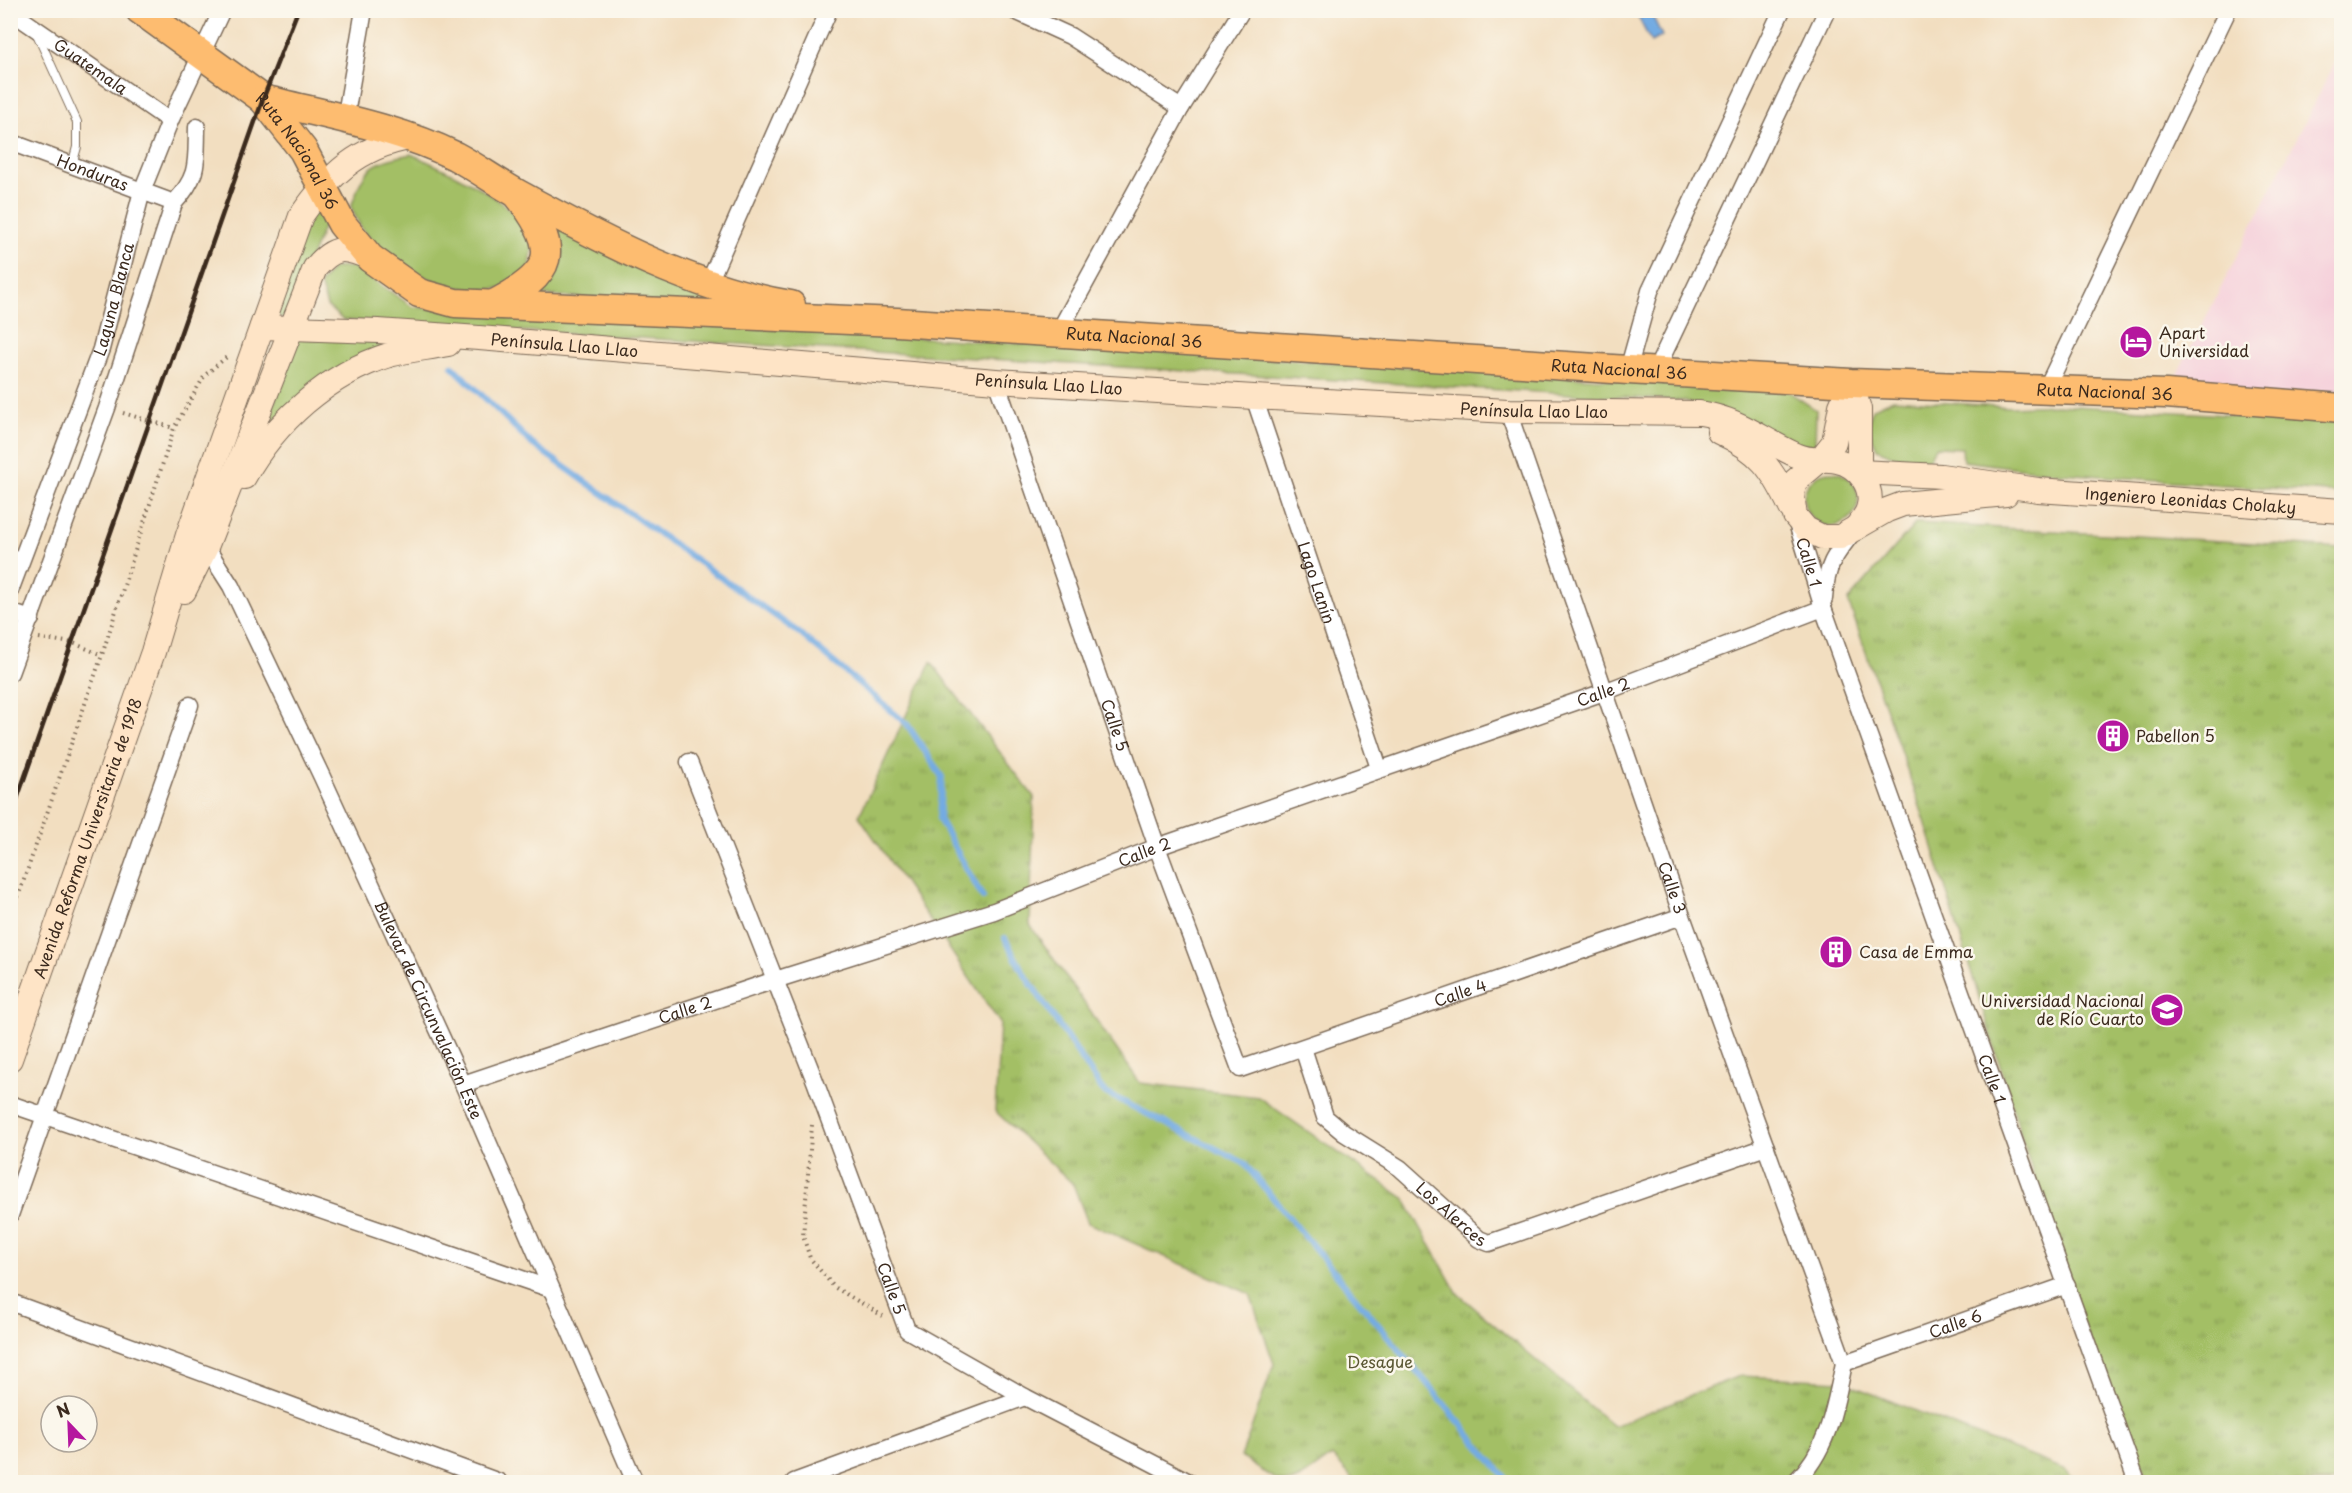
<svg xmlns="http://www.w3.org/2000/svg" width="2352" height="1493" font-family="'Playpen Sans',sans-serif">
<defs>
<pattern id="park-tufts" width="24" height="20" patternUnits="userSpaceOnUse" patternTransform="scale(1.5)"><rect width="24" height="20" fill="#a3bf65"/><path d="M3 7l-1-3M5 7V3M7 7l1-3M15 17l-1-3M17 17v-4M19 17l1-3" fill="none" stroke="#869b53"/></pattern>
</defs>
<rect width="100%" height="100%" fill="#fbf7ec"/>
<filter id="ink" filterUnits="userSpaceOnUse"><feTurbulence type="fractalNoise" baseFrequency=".0167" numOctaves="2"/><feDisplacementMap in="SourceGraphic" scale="12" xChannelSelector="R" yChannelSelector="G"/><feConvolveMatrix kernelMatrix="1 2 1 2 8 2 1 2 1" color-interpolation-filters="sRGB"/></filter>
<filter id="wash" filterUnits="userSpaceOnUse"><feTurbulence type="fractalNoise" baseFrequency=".008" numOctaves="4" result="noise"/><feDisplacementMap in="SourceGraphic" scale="24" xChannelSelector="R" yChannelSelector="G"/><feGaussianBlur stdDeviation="1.35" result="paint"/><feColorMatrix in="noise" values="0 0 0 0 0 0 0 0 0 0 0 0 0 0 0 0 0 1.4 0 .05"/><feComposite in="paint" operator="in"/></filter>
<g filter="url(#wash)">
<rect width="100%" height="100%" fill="#f2dec0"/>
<polygon fill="#f5cfda" points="2341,51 2341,401 2167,394"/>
<g fill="#a3bf65" stroke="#6f7442" stroke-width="1.5">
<path d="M411 154C442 168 530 206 532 244 533 252 530 261 530 268 522 274 512 284 503 287 461 300 389 268 364 232 359 225 355 215 351 207 365 167 368 163 411 154Z"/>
<polygon points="320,203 327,218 286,318 272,316 308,219"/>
<path d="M552 221 750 309 541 295C566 264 567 257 552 221Z"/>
<polygon points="354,267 413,307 1786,390 1816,410 1815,445 1795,446 1684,401 343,320 327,306 320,284 333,268"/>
<polygon points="297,338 389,342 266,426"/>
<polygon points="1893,399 2010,407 2058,405 2341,422 2341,493 2060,473 1963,461 1962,448 1935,447 1929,459 1897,457 1877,449 1868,428 1872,409"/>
<circle cx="1831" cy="499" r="27"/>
</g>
<g fill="url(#park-tufts)" stroke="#6f7442" stroke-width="1.5">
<polygon points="1916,523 2341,548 2341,1482 2149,1482 2067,1285 1925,821 1848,601"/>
<path d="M931 662 1034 797 1030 925 1140 1083 1258 1097 1404 1198 1457 1293 1613 1426 1739 1376 1840 1381 2066 1470 2075 1482H1356L1332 1456C1283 1492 1291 1489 1241 1457L1274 1364 1250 1294 1088 1223 1073 1184 995 1111 1000 1023 859 816Z"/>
</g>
<polygon fill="#73abe2" stroke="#576a80" stroke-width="1.5" points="1641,10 1650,11 1662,36 1651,42 1636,13"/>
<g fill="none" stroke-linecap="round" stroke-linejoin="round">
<g stroke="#73abe2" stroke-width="6">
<polyline points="452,366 532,444 798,632 907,724 942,777 939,819 983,898"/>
<polyline points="1005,938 1023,972 1104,1092 1244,1163 1509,1482"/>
</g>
</g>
</g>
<g filter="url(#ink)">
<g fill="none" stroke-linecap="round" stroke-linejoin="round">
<defs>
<polyline id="service" points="37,34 77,122 77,147 72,165"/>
<g id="minor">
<polyline points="1013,10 1070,36 1181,108"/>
<path id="s1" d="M10 11 170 121"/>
<polyline points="345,120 364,10"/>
<path id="s2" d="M10 142 174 203"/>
<polyline points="709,282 829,10"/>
<polyline points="1058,333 1181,108 1242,10"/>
<polyline points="1628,370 1650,291 1782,10"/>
<polyline points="1655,372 1827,10"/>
<path id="s3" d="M996 381 1157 847 1240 1069 1682 916"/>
<polyline points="2046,389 2228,10"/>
<path id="s4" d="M1254 397 1379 768"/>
<path id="s5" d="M1508 411 1682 916 1844 1363"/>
<path id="s6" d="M1796 520 1823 608 2137 1482"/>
<path id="s7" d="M206 547 231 586 322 777 463 1084 635 1482"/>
<path id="s8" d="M10 591 101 349 142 191 170 121 222 10"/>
<path d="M1824 599C1826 566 1834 556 1854 531"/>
<polyline points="10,612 31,619"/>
<path d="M10 673 107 408 174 203C200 175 196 162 197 127"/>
<path id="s9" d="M689 762 815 1081 907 1330 1025 1397 1189 1482"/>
<path id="s10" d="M1303 1048 1325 1117 1344 1133 1400 1168 1479 1239 1489 1243 1766 1147"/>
<path id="s11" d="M463 1084 775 980 994 911 1157 847 1604 692 1823 608"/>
<polyline points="10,1104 551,1289"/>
<polyline points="10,1215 190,705"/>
<polyline points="10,1302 499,1482"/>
<path id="s12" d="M1844 1363 2067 1285"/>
<polyline points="794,1482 1025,1397"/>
<path d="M1795 1482C1828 1451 1835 1407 1844 1363"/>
</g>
<g id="secondary">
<path id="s13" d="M262 327 378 331 479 338 996 381 1254 397 1508 411 1700 413C1739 419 1761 439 1796 455 1810 462 1822 458 1837 461 1858 465 1875 488 1868 509 1866 516 1860 522 1856 528"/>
<polyline points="1851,383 1841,406 1834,442 1819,461 1795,481 1792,494 1795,516 1806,529 1822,537 1840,537 1887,510 1903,504 2006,494"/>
<polyline points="1851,383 1859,409 1859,472"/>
<path d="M1719 432C1760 450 1773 470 1791 508"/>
<path id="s14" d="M1859 472 1941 476 2038 490 2342 511"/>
<path d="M244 477C275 422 328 374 389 355 408 350 428 348 448 344"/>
<path d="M184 591 206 547 315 268C335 245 344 247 370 258"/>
<path id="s15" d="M10 1059 153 652 188 535 301 216C329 175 359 147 409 138"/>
</g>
<g id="trunk">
<path id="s16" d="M140 10 263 99 303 150 342 224 370 258 419 293 455 303 897 322 1628 370 1851 383 2166 394 2342 408"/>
<path d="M263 99C326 115 396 127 455 156 476 167 496 182 518 194 602 240 696 290 791 305"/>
<path d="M492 305C555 273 562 251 518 195"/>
</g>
</defs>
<use href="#service" stroke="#7b6957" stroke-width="10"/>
<use href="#minor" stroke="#7b6957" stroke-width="19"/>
<use href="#secondary" stroke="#7b6957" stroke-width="26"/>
<use href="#trunk" stroke="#7b6957" stroke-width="31"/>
<g stroke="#7b6957" stroke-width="4" stroke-dasharray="1.5 4.5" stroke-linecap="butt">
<polyline points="123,413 174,428"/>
<polyline points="39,638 73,643 102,655"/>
<polyline points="10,920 102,655 174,428 205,375 229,355"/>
<polyline points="812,1125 803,1236 810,1258 834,1287 883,1316"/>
</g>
<use href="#service" stroke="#fff" stroke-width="8"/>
<use href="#minor" stroke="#fff" stroke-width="16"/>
<use href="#secondary" stroke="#fee4c6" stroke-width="24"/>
<use href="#trunk" stroke="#fdbc70" stroke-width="28"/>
<polyline stroke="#3b2a1e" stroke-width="4.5" points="10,819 263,99 298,10"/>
</g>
</g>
<defs>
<symbol id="hotel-disc" viewBox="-11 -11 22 22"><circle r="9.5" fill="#b5179e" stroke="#fbf7ec"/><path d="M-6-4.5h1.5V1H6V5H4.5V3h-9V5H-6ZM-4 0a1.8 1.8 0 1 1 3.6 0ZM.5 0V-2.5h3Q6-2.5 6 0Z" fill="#fff"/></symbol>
<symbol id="building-disc" viewBox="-11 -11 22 22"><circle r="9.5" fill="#b5179e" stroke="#fbf7ec"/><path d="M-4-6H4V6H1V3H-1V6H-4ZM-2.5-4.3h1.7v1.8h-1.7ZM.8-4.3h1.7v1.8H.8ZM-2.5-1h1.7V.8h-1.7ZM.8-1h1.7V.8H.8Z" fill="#fff"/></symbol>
<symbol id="university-disc" viewBox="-11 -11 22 22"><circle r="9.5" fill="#b5179e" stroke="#fbf7ec"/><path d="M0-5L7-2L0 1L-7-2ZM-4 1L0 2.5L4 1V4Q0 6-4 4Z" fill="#fff"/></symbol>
</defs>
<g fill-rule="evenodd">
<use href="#hotel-disc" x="2117" y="323" width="38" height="38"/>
<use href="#building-disc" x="2094" y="717" width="38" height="38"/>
<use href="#building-disc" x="1817" y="933" width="38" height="38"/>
<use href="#university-disc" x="2148" y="991" width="38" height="38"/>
</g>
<g text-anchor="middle" stroke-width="5" stroke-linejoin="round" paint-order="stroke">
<g font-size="16" fill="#3b2a1e" stroke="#fbf7ec">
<text dy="6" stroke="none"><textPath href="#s1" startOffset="98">Guatemala</textPath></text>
<text dy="6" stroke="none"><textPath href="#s16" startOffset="214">Ruta Nacional 36</textPath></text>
<text dy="6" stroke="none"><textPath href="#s2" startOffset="88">Honduras</textPath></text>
<text dy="6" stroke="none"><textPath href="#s8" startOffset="310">Laguna Blanca</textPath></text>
<text dy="6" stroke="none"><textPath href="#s16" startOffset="1122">Ruta Nacional 36</textPath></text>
<text dy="6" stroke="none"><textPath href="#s13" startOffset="303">Península Llao Llao</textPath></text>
<text dy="6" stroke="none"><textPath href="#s16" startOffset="1608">Ruta Nacional 36</textPath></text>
<text dy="6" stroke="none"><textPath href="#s13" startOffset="789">Península Llao Llao</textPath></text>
<text dy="6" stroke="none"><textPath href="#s16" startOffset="2094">Ruta Nacional 36</textPath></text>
<text dy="6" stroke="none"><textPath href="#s13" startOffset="1275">Península Llao Llao</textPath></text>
<text dy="6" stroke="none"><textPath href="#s14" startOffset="333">Ingeniero Leonidas Cholaky</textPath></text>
<text dy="6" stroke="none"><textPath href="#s6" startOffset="44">Calle 1</textPath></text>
<text dy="6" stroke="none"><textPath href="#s4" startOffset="196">Lago Lanín</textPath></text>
<text dy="6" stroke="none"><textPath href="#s11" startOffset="1206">Calle 2</textPath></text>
<text dy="6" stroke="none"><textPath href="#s3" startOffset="364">Calle 5</textPath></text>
<text dy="6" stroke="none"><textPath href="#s15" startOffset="234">Avenida Reforma Universitaria de 1918</textPath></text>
<text dy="6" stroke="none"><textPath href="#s11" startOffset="720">Calle 2</textPath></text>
<text dy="6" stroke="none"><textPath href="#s5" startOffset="504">Calle 3</textPath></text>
<text dy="6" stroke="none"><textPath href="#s3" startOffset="963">Calle 4</textPath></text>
<text dy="6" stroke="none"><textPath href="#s11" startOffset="234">Calle 2</textPath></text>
<text dy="6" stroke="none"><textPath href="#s7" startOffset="514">Bulevar de Circunvalación Este</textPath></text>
<text dy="6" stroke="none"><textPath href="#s6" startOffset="592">Calle 1</textPath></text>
<text dy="6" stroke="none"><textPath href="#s10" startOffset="232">Los Alerces</textPath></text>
<text dy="6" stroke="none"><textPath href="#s9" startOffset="564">Calle 5</textPath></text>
<text dy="6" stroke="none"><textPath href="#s12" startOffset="118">Calle 6</textPath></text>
</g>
<g font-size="16" fill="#3b2a1e" stroke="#fbf7ec" text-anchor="start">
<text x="2159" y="339">Apart<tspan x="2159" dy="18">Universidad</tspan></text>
<text x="2136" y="742">Pabellon 5</text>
<text x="1859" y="958">Casa de Emma</text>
<text x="2144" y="1007" text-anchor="end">Universidad Nacional<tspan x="2144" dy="18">de Río Cuarto</tspan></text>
</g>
<g font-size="16" fill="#5a5733" stroke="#fbf7ec">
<text x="1380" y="1368">Desague</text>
</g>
</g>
<rect width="2352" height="1493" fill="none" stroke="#fbf7ec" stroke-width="36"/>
<g transform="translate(69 1424) rotate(337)"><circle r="28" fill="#fbf7ec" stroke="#aea59a" stroke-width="1.5"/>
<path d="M0-4.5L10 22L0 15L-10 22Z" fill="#b5179e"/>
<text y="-9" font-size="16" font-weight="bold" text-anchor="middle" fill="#3b2a1e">N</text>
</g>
</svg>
